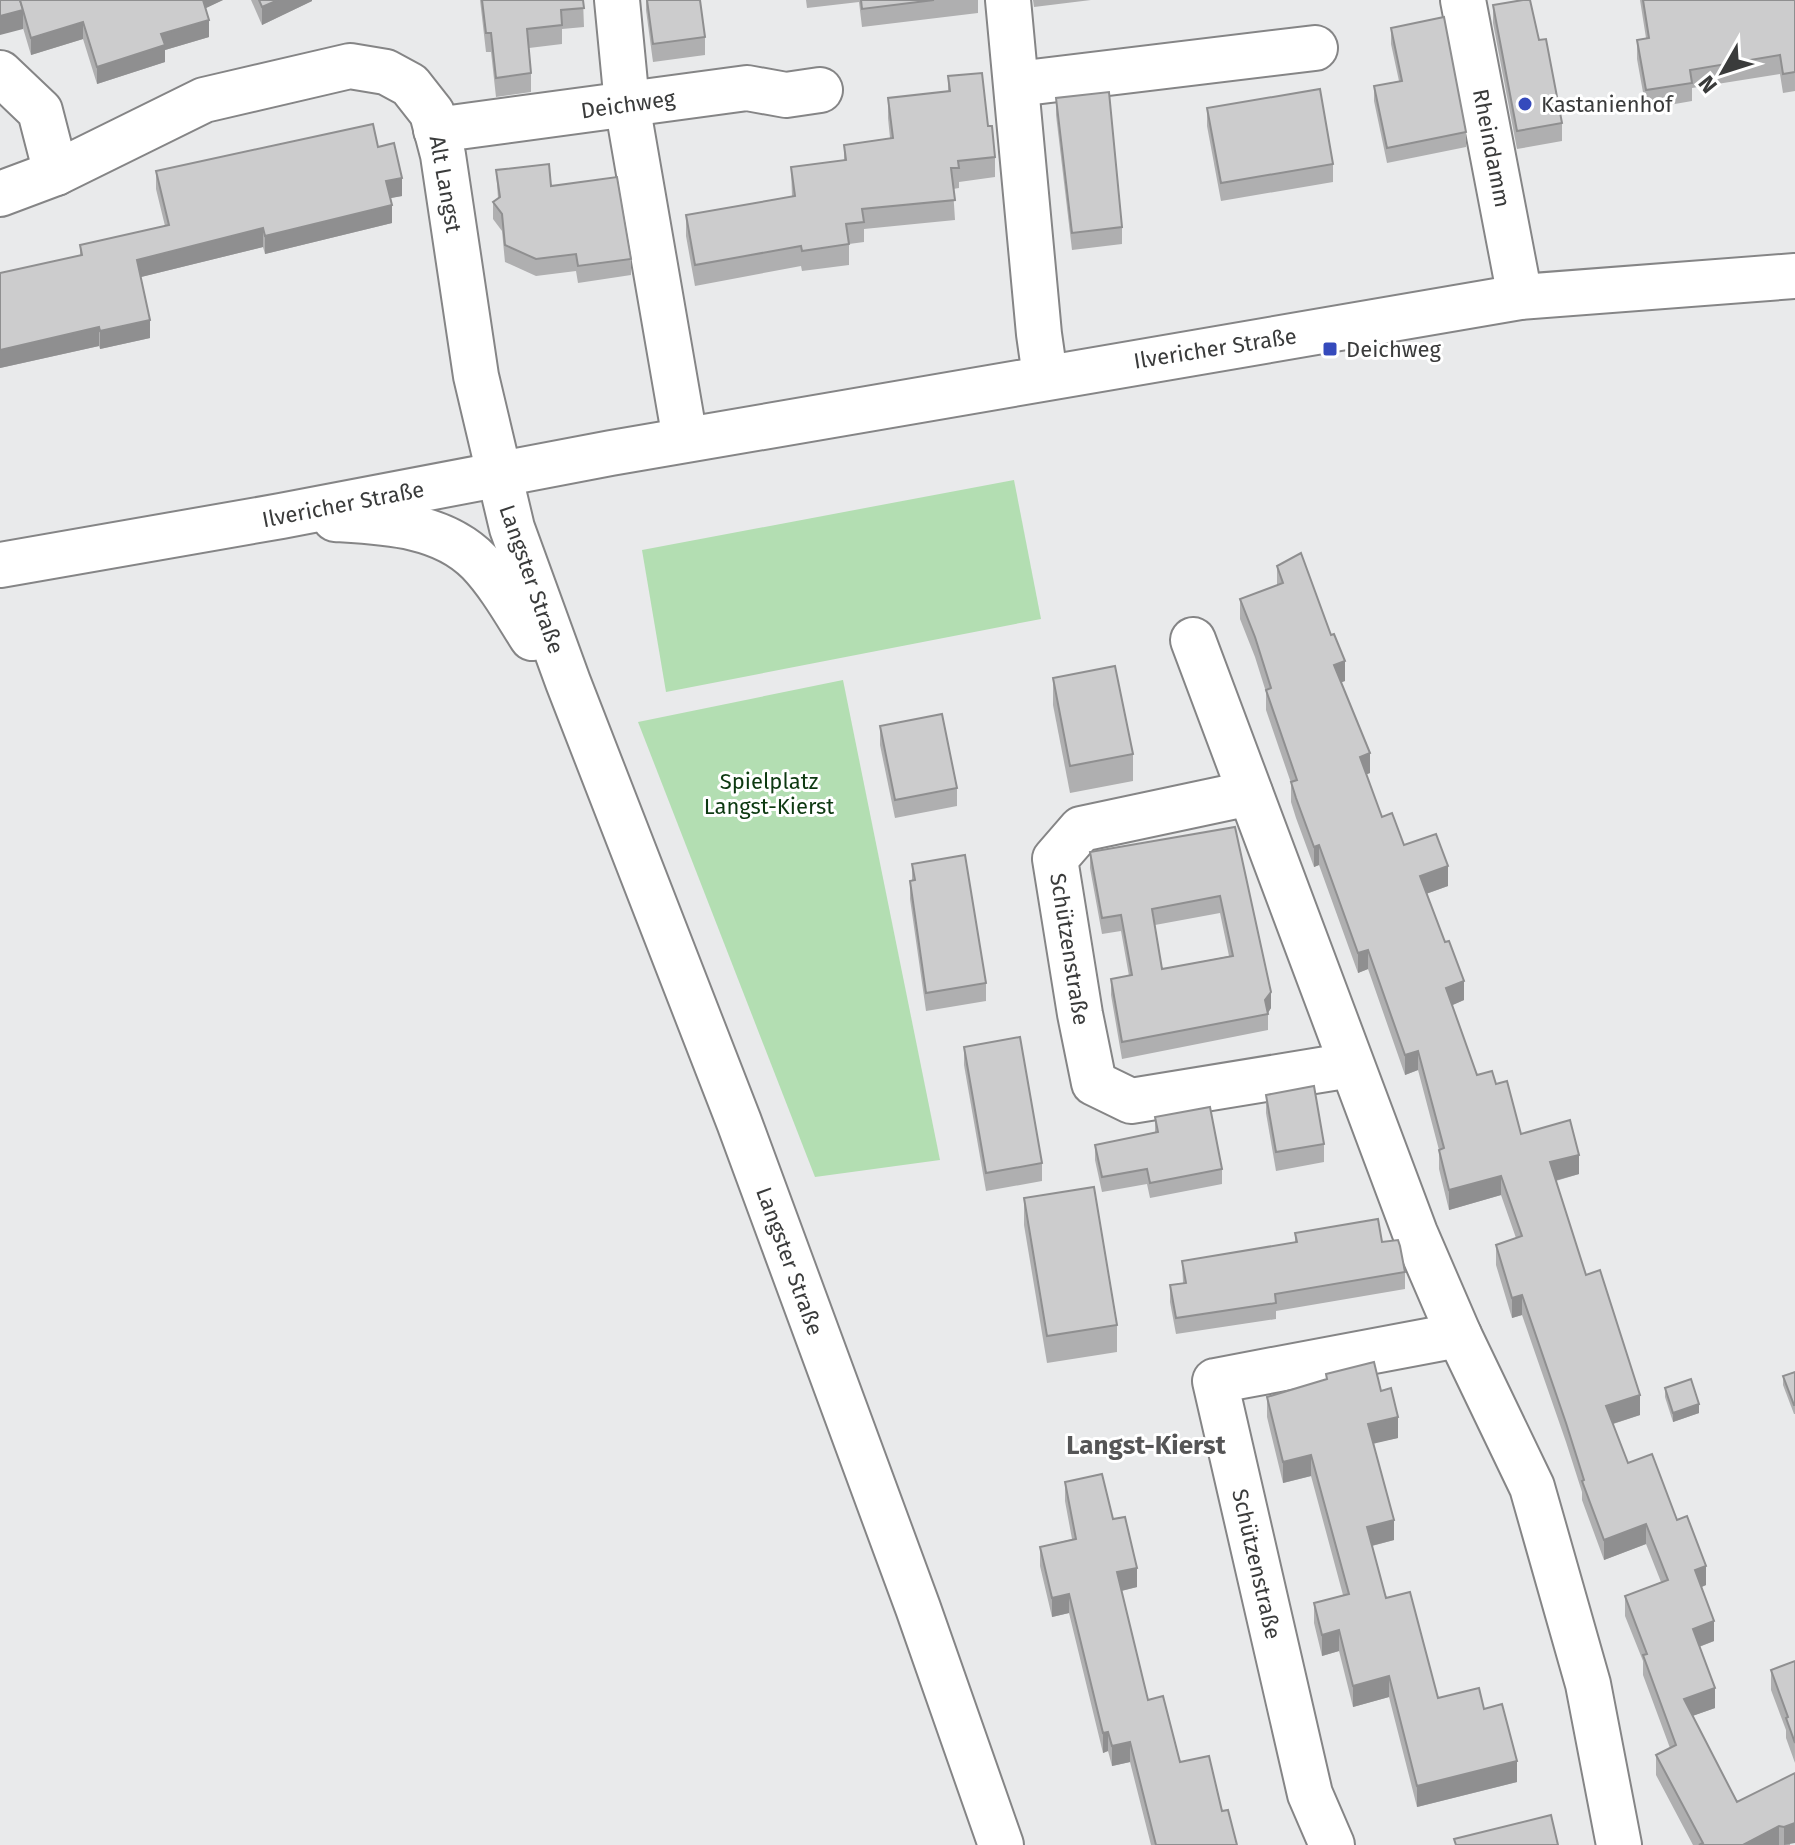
<svg xmlns="http://www.w3.org/2000/svg" width="1795" height="1845" font-family="'Fira Sans',sans-serif">
<rect width="100%" height="100%" fill="#e9eaeb"/>
<g fill="#b3deb2">
<polygon points="1014,480 1041,619 666,692 642,550"/>
<polygon points="843,680 940,1160 815,1177 638,722"/>
</g>
<g fill="none" stroke-linecap="round" stroke-linejoin="round">
<defs>
<g id="minor">
<polyline points="617,0 627,104 685,439"/>
<polyline points="1008,0 1039,334 1045,376"/>
<polyline points="1463,0 1520,297"/>
<polyline points="0,73 40,111 56,173"/>
<polyline points="1017,84 1315,48"/>
<polyline points="436,130 747,88 786,95 820,90"/>
<polyline points="0,194 56,173 204,100 350,66 386,72 410,85 432,113 443,155 476,376 512,528 568,682 739,1122 918,1608 1001,1845"/>
<path d="M335 519C384 522 442 524 479 562 500 584 516 613 532 638"/>
<polyline points="0,565 281,516 611,453 1520,297 1795,276"/>
<polyline points="1193,640 1415,1233 1459,1335 1532,1487 1588,1684 1619,1845"/>
<polyline points="1250,793 1081,829 1055,859 1080,1014 1094,1083 1131,1101 1351,1065"/>
<polyline points="1332,1845 1310,1794 1215,1381 1459,1335"/>
</g>
</defs>
<use href="#minor" stroke="#858586" stroke-width="48"/>
<use href="#minor" stroke="#fff" stroke-width="44"/>
</g>
<g fill="#afafb0" fill-rule="evenodd">
<polygon points="0,0 223,0 205,8 209,37 165,50 165,62 97,84 83,39 31,55 23,28"/>
<polygon points="251,0 312,0 312,1 262,25"/>
<polygon points="480,0 583,0 584,27 562,29 562,44 529,48 531,73 531,92 496,97 491,52 486,52"/>
<polygon points="646,0 700,0 705,37 705,55 653,62 646,10"/>
<polygon points="806,0 978,0 978,13 862,27 859,2 807,8"/>
<polygon points="1033,0 1091,0 1034,7"/>
<polygon points="1640,0 1795,0 1795,91 1783,93 1780,74 1692,88 1692,101 1646,109 1637,59 1637,40 1646,38"/>
<polygon points="1493,5 1539,40 1562,123 1562,141 1517,149 1493,23"/>
<polygon points="1391,28 1466,132 1466,147 1387,163 1374,101 1374,86 1399,81 1391,44"/>
<polygon points="948,76 988,126 995,157 995,177 959,182 959,188 953,189 955,220 864,229 864,242 849,244 849,265 802,271 801,266 695,286 686,236 686,215 792,197 791,167 844,160 844,145 890,138 888,118 888,98 948,91"/>
<polygon points="1056,98 1122,227 1122,244 1072,250 1056,115"/>
<polygon points="1207,108 1333,164 1333,182 1221,201 1207,126"/>
<polygon points="378,147 402,196 390,198 392,223 265,254 263,247 141,277 150,338 100,349 99,346 0,368 0,273 80,256 80,245 165,226 156,189 156,171"/>
<polygon points="496,170 551,186 631,259 631,275 578,283 576,271 536,276 505,262 502,231 493,219 493,202 498,198"/>
<polygon points="1277,566 1345,681 1341,682 1370,773 1366,774 1382,817 1404,845 1448,886 1426,894 1464,1000 1452,1005 1477,1075 1496,1084 1521,1134 1579,1174 1556,1181 1586,1275 1640,1415 1613,1424 1628,1463 1677,1520 1706,1585 1701,1587 1714,1641 1699,1647 1715,1708 1692,1716 1737,1802 1795,1773 1790,1845 1693,1845 1656,1775 1656,1755 1670,1748 1643,1675 1643,1661 1625,1616 1625,1596 1661,1582 1646,1544 1604,1560 1582,1500 1582,1492 1566,1442 1533,1347 1522,1315 1512,1318 1496,1265 1496,1245 1516,1238 1501,1195 1449,1210 1439,1169 1439,1150 1418,1070 1405,1075 1368,969 1358,973 1319,865 1314,867 1296,818 1291,802 1291,783 1266,710 1266,692 1255,657 1240,619 1240,599 1277,585"/>
<polygon points="1053,678 1133,754 1133,781 1070,793 1053,705"/>
<polygon points="880,726 957,788 957,806 895,818 880,745"/>
<path d="M1235 827 1271 1008 1268 1013V1030L1122 1059 1111 995V979L1129 976 1121 931 1102 934 1090 868V852ZM1220 913 1229 956 1162 969 1155 925Z"/>
<polygon points="912,864 986,983 986,1001 926,1011 910,899 910,881 912,880"/>
<polygon points="964,1047 1042,1163 1042,1181 986,1191 964,1065"/>
<polygon points="1266,1095 1324,1144 1324,1162 1276,1171 1266,1113"/>
<polygon points="1155,1117 1222,1169 1222,1184 1150,1198 1147,1184 1102,1192 1095,1160 1095,1145 1155,1133"/>
<polygon points="1024,1198 1117,1325 1117,1352 1047,1363 1024,1225"/>
<polygon points="1295,1233 1382,1242 1405,1272 1405,1289 1276,1311 1276,1319 1176,1334 1170,1302 1170,1285 1183,1283 1182,1261 1295,1242"/>
<polygon points="1795,1372 1795,1414 1794,1414 1783,1385 1783,1376"/>
<polygon points="1326,1374 1381,1391 1398,1438 1373,1443 1394,1540 1372,1546 1386,1598 1438,1698 1484,1709 1517,1782 1417,1807 1389,1697 1353,1707 1339,1651 1322,1656 1314,1623 1314,1603 1343,1595 1311,1476 1283,1483 1267,1417 1267,1397 1326,1379"/>
<polygon points="1665,1388 1699,1413 1673,1422 1665,1397"/>
<polygon points="1065,1482 1113,1519 1137,1587 1121,1591 1148,1700 1180,1762 1222,1811 1237,1845 1151,1845 1130,1762 1112,1766 1108,1751 1103,1753 1069,1613 1052,1617 1040,1566 1040,1547 1072,1539 1065,1501"/>
<polygon points="1795,1661 1795,1763 1786,1738 1786,1730 1771,1690 1771,1670"/>
</g>
<g fill="#8f8f90">
<polygon points="200,0 223,0 200,11"/>
<polygon points="278,0 312,0 312,1 262,25 262,7"/>
<polygon points="23,10 23,29 0,35 0,16"/>
<polygon points="209,20 209,37 165,50 165,62 97,84 97,67 161,34"/>
<polygon points="83,22 83,39 31,55 31,38"/>
<polygon points="402,178 402,196 386,199 386,181"/>
<polygon points="392,205 392,223 265,254 265,236"/>
<polygon points="263,228 263,247 137,278 137,260"/>
<polygon points="150,320 150,338 100,349 100,331"/>
<polygon points="99,327 99,346 0,368 0,350"/>
<polygon points="1345,661 1345,681 1334,685 1334,665"/>
<polygon points="1370,753 1370,773 1360,777 1360,757"/>
<polygon points="1319,845 1319,865 1314,867 1314,847"/>
<polygon points="1448,866 1448,886 1420,896 1420,876"/>
<polygon points="1368,950 1368,969 1358,973 1358,953"/>
<polygon points="1464,981 1464,1000 1446,1008 1446,988"/>
<polygon points="1271,992 1271,1008 1267,1014 1265,1000"/>
<polygon points="1418,1051 1418,1070 1405,1075 1405,1055"/>
<polygon points="1579,1155 1579,1174 1550,1182 1550,1162"/>
<polygon points="1501,1176 1501,1195 1449,1210 1449,1190"/>
<polygon points="1522,1295 1522,1315 1512,1318 1512,1298"/>
<polygon points="1640,1395 1640,1415 1606,1426 1606,1406"/>
<polygon points="1699,1404 1699,1413 1673,1422 1673,1413"/>
<polygon points="1398,1417 1398,1438 1368,1445 1368,1424"/>
<polygon points="1311,1455 1311,1476 1283,1483 1283,1462"/>
<polygon points="1394,1520 1394,1540 1367,1547 1367,1527"/>
<polygon points="1646,1524 1646,1544 1604,1560 1604,1540"/>
<polygon points="1706,1566 1706,1585 1695,1590 1695,1570"/>
<polygon points="1137,1568 1137,1587 1117,1592 1117,1572"/>
<polygon points="1069,1594 1069,1613 1052,1617 1052,1598"/>
<polygon points="1714,1621 1714,1641 1693,1649 1693,1629"/>
<polygon points="1339,1630 1339,1651 1322,1656 1322,1635"/>
<polygon points="1389,1676 1389,1697 1353,1707 1353,1686"/>
<polygon points="1715,1688 1715,1708 1684,1719 1684,1699"/>
<polygon points="1108,1732 1108,1751 1103,1753 1103,1733"/>
<polygon points="1130,1742 1130,1762 1112,1766 1112,1746"/>
<polygon points="1517,1761 1517,1782 1417,1807 1417,1786"/>
<polygon points="1795,1823 1795,1843 1784,1845 1784,1827"/>
<polygon points="1779,1826 1779,1845 1743,1845"/>
</g>
<g fill="#cccccd" stroke="#8f8f90" stroke-width="2" fill-rule="evenodd">
<polygon points="0,0 20,0 23,10 0,16"/>
<polygon points="20,0 203,0 209,20 161,34 165,45 97,67 83,22 31,38"/>
<polygon points="259,0 278,0 262,7"/>
<polygon points="482,0 583,0 584,8 561,10 562,25 527,29 531,73 496,78 491,33 486,33"/>
<polygon points="647,0 700,0 705,37 653,44"/>
<polygon points="861,0 934,0 862,9"/>
<polygon points="1523,0 1530,0 1539,40 1546,39 1562,123 1517,131 1493,5"/>
<polygon points="1643,0 1795,0 1795,72 1783,74 1780,55 1690,70 1692,83 1646,90 1637,40 1649,38"/>
<polygon points="1444,17 1466,132 1387,148 1374,86 1402,81 1391,28"/>
<polygon points="982,73 988,126 992,126 995,157 958,161 959,168 951,168 955,200 862,209 864,222 846,224 849,244 802,251 801,246 695,265 686,215 795,196 791,167 846,160 844,145 893,138 888,98 950,91 948,76"/>
<polygon points="1320,89 1333,164 1221,183 1207,108"/>
<polygon points="1109,92 1122,227 1072,233 1056,98"/>
<polygon points="373,124 378,147 394,143 402,178 386,181 392,205 265,236 263,228 137,260 150,320 100,331 99,327 0,350 0,273 82,255 80,245 169,225 156,171"/>
<polygon points="549,164 551,186 617,177 631,259 578,266 576,254 536,259 505,245 502,214 493,202 500,197 496,170"/>
<polygon points="1301,553 1331,635 1334,634 1345,661 1334,665 1370,753 1360,757 1382,817 1392,813 1404,845 1436,834 1448,866 1420,876 1445,942 1449,941 1464,981 1446,988 1477,1075 1492,1071 1496,1084 1507,1081 1521,1134 1570,1120 1579,1155 1550,1162 1586,1275 1600,1270 1640,1395 1606,1406 1628,1463 1652,1454 1677,1520 1687,1516 1706,1566 1695,1570 1714,1621 1693,1629 1715,1688 1684,1699 1737,1802 1795,1773 1795,1823 1784,1827 1779,1826 1743,1845 1699,1845 1703,1843 1656,1755 1676,1745 1643,1655 1647,1654 1625,1596 1668,1580 1646,1524 1604,1540 1582,1481 1584,1480 1566,1423 1522,1295 1512,1298 1496,1245 1522,1236 1501,1176 1449,1190 1439,1150 1444,1148 1418,1051 1405,1055 1368,950 1358,953 1319,845 1314,847 1296,798 1291,782 1297,780 1266,690 1271,688 1255,637 1240,599 1283,583 1277,566"/>
<polygon points="1115,666 1133,754 1070,766 1053,678"/>
<polygon points="942,714 957,788 895,800 880,726"/>
<path d="M1235 827 1271 992 1265 1000 1268 1014 1122 1042 1111 979 1132 975 1121 915 1102 918 1090 852ZM1220 896 1233 956 1162 969 1152 909Z"/>
<polygon points="965,855 986,983 926,993 910,881 915,880 912,864"/>
<polygon points="1020,1037 1042,1163 986,1173 964,1047"/>
<polygon points="1314,1086 1324,1144 1276,1152 1266,1095"/>
<polygon points="1210,1107 1222,1169 1150,1183 1147,1169 1102,1177 1095,1145 1158,1132 1155,1117"/>
<polygon points="1094,1187 1117,1325 1047,1336 1024,1198"/>
<polygon points="1378,1219 1382,1242 1398,1240 1400,1246 1405,1272 1275,1294 1276,1303 1176,1318 1170,1285 1186,1283 1182,1261 1297,1242 1295,1233"/>
<polygon points="1374,1362 1381,1391 1391,1388 1398,1417 1368,1424 1394,1520 1367,1527 1386,1598 1410,1592 1438,1698 1479,1688 1484,1709 1502,1704 1517,1761 1417,1786 1389,1676 1353,1686 1339,1630 1322,1635 1314,1603 1349,1594 1311,1455 1283,1462 1267,1397 1327,1379 1326,1374"/>
<polygon points="1795,1372 1795,1405 1794,1405 1783,1376"/>
<polygon points="1691,1379 1699,1404 1673,1413 1665,1388"/>
<polygon points="1102,1474 1113,1519 1125,1517 1137,1568 1117,1572 1148,1700 1163,1696 1180,1762 1209,1756 1222,1811 1228,1810 1237,1845 1156,1845 1130,1742 1112,1746 1108,1732 1103,1733 1069,1594 1052,1598 1040,1547 1076,1539 1065,1482"/>
<polygon points="1795,1661 1795,1743 1786,1718 1788,1717 1771,1670"/>
<polygon points="1551,1815 1558,1845 1456,1845 1454,1839"/>
</g>
<g fill="#354abc" stroke="#fff" stroke-width="3">
<circle cx="1525" cy="104" r="8"/>
<rect x="1322" y="341" width="16" height="16" rx="4"/>
</g>
<g text-anchor="middle" stroke-width="6" stroke-linejoin="round" paint-order="stroke">
<g font-size="22" fill="#3a3b3b" stroke="#fff">
<text transform="translate(628 104) rotate(-8)" y="8">Deichweg</text>
<text transform="translate(1492 148) rotate(79)" y="8">Rheindamm</text>
<text transform="translate(446 184) rotate(80)" y="8">Alt Langst</text>
<text transform="translate(1215 348) rotate(-9)" y="8">Ilvericher Straße</text>
<text transform="translate(343 504) rotate(-11)" y="8">Ilvericher Straße</text>
<text transform="translate(532 579) rotate(71)" y="8">Langster Straße</text>
<text transform="translate(1070 949) rotate(81)" y="8">Schützenstraße</text>
<text transform="translate(790 1261) rotate(70)" y="8">Langster Straße</text>
<text transform="translate(1257 1564) rotate(77)" y="8">Schützenstraße</text>
</g>
<g font-size="22" fill="#3a3b3b" stroke="#fff" text-anchor="start">
<text x="1541" y="112">Kastanienhof</text>
<text x="1346" y="357">Deichweg</text>
</g>
<g font-size="22" fill="#0d3911" stroke="#fff">
<text x="769" y="789">Spielplatz<tspan x="769" dy="25">Langst-Kierst</tspan></text>
</g>
<g font-size="26" font-weight="bold" fill="#555556" stroke="#fff">
<text x="1146" y="1454">Langst-Kierst</text>
</g>
</g>
<g transform="translate(1723 72) rotate(231)" stroke="#ffffff" stroke-width="6" paint-order="stroke">
<path d="M0-6L14 30L0 20L-14 30Z" fill="#3a3b3b"/>
<text y="-12" font-size="22" font-weight="bold" text-anchor="middle" fill="#3a3b3b">N</text>
</g>
</svg>
